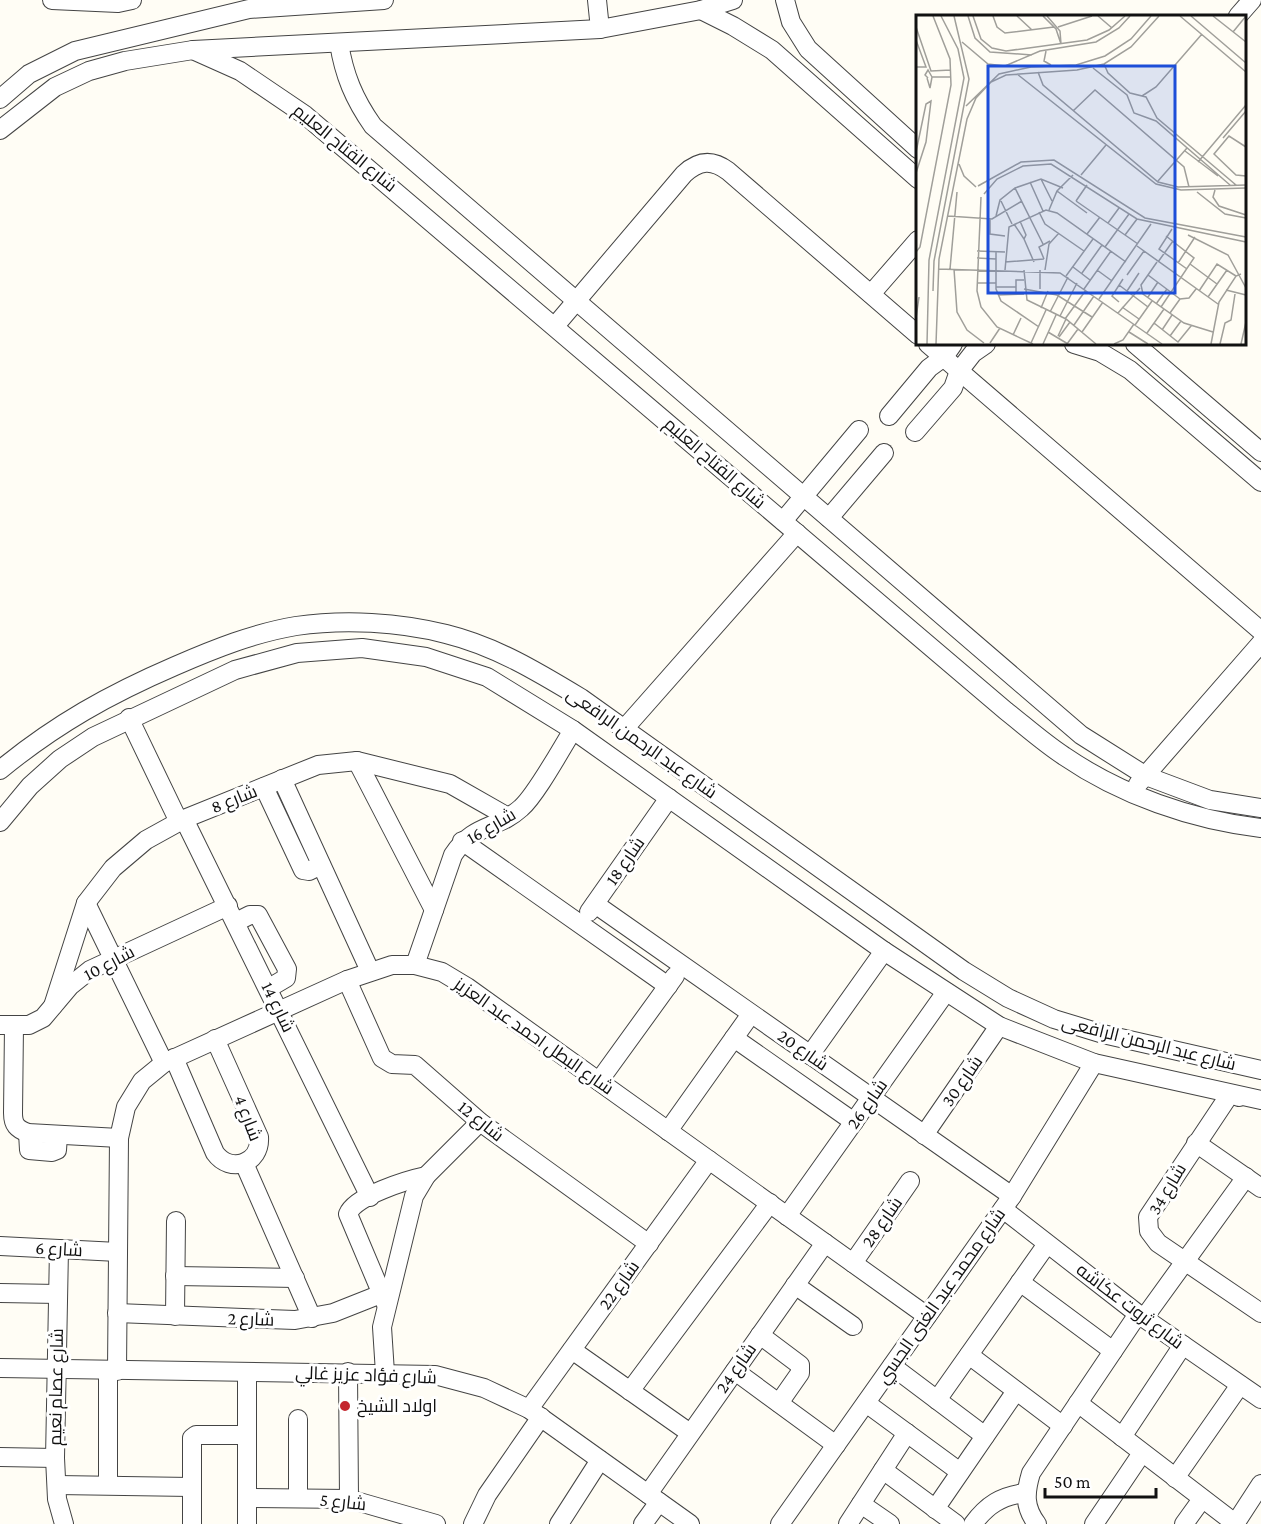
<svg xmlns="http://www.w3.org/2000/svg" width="1261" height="1524" font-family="'Crimson Pro',Cairo,serif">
<rect width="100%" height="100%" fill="#fffdf5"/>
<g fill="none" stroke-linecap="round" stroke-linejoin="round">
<defs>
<g id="minor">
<polyline points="52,0 118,3 132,0"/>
<polyline points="597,0 600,29"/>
<polyline points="785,0 791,22 808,49 918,149"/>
<polyline points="701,10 733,26 772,50 918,179"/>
<polyline points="1238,16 1252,0"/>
<path d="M339 43C344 75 354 99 373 126L1081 735 1146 776 1210 800 1261 808"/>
<path d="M193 50 240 71 305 115 1006 711C1025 726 1044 743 1064 756 1121 795 1192 820 1261 828"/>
<polyline points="0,99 29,74 75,51 249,9 384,0"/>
<polyline points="0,130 55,87 89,71 125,61 193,50 600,29 701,10 733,0"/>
<polyline points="871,294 918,240"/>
<path d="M555 326 684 174C699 160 712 159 728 171L918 335"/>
<polyline points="928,344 1261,631"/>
<polyline points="1074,344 1100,352 1130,370 1261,482"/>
<polyline points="1135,344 1261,452"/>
<polyline points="889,416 929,368 944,357 953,344"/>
<polyline points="915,432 953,388 959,371 973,353 986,344"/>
<polyline points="829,518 884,453"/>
<polyline points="783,521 859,430"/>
<polyline points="129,718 179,822"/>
<polyline points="624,729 797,533"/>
<polyline points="357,761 434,910"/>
<path d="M0 770C56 724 110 694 175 666 214 649 254 633 296 626 344 619 399 622 446 634 495 646 538 672 581 698L964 971 1008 998 1054 1019 1103 1034 1261 1070"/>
<polyline points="282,779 370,971"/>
<polyline points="1138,784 1261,643"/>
<polyline points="264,787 303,870 309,871 321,865"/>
<polyline points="184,819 370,1197"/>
<polyline points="0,822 30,786 60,759 93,737 235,670 297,653 362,648 426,657 487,677 573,730 884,951 999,1026 1094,1063 1261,1100"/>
<polyline points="462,841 668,986"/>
<polyline points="86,903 164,1063"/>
<polyline points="595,904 1012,1196"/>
<polyline points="589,912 669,798"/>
<polyline points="236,922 250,915 258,915 287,969 286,978 269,988"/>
<path d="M415 965 453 855C474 823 497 830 521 808 536 795 561 749 573 730"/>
<polyline points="347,980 382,1058 392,1064 415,1065 480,1122 649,1244"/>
<polyline points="53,1006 86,903 113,868 146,840 184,819 318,765 357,761 450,784 508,817"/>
<polyline points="0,1025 29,1025 43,1018 70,986 90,970 228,906"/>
<path d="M14 1026 13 1113C13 1125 17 1129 28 1133L119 1138"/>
<polyline points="734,1038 854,1122"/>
<polyline points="810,1055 884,951"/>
<path d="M174 1058 215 1153C230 1174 261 1164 259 1137L215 1039"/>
<polyline points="599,1081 675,976"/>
<polyline points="1239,1097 1230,1094 1148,1217 1149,1231 1158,1243 1261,1313"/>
<polyline points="668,1131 751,1014"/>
<polyline points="28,1133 29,1150 52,1152 57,1150 58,1135"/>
<polyline points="924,1135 999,1026"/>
<polyline points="1196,1143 1261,1188"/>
<polyline points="244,1163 312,1318"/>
<polyline points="1003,1209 1138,1314 1261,1399"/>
<polyline points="787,1216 946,992"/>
<polyline points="0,1246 118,1252"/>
<polyline points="59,1249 55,1458 57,1499 64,1524"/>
<polyline points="853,1263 910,1181"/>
<polyline points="175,1276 295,1278"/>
<polyline points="1020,1282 1113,1351"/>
<polyline points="795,1285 853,1326"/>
<polyline points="0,1293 58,1294"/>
<path d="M386 1304 348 1214C355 1196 407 1180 426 1176"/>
<polyline points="117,1313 295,1320 333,1313 381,1294"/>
<polyline points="175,1316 176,1221"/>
<polyline points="1144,1318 1246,1177"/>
<polyline points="760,1335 800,1365 800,1373 779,1403"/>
<polyline points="572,1350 690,1433"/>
<polyline points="969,1355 1063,1426"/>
<polyline points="892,1366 985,1436"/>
<polyline points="0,1368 435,1375 484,1388 529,1409 690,1524"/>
<polyline points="117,1371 119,1138 126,1107 142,1081 164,1063 347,980 392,965 415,965 442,972 467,987 927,1316"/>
<polyline points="735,1371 836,1445"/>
<polyline points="247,1372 247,1524"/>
<polyline points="348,1372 349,1499"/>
<polyline points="385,1373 382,1327 414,1196 426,1176 480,1122"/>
<polyline points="630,1391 770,1203"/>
<polyline points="937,1400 1047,1244"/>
<polyline points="866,1403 960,1472"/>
<polyline points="1078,1403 1236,1524"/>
<polyline points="529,1409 709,1160"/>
<polyline points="298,1419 298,1498"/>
<polyline points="1122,1437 1183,1345"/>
<polyline points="0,1457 55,1458"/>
<polyline points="883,1470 956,1524"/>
<polyline points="1175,1478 1240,1385"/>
<polyline points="57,1485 191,1487"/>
<polyline points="108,1485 108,1371"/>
<polyline points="648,1494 825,1243"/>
<polyline points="247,1498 349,1499 436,1524"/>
<polyline points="861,1504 890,1524"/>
<polyline points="935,1509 1016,1391"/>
<polyline points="192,1524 192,1438 196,1435 247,1435"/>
<polyline points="473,1524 487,1495 541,1417"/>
<polyline points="559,1524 600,1460"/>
<polyline points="643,1524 659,1502"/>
<polyline points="780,1524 1012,1196 1094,1063"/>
<polyline points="848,1524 907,1433"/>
<path d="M973 1524C987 1505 1001 1496 1025 1493"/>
<path d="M1037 1524C1024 1507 1025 1493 1031 1473L1138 1314"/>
<polyline points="1094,1524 1142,1453"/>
<polyline points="1184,1524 1202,1499"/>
<polyline points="1235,1524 1261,1484"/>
</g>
</defs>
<use href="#minor" stroke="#444" stroke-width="20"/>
<use href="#minor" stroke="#fff" stroke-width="18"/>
</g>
<circle fill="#c4262e" stroke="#fff" stroke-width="2" cx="345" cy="1406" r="6"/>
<g text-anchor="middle" stroke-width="6" stroke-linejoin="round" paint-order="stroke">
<g font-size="18" fill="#111" stroke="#fff">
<text transform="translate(345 148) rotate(39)" y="6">شارع الفتاح العليم</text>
<text transform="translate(715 463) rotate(41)" y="6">شارع الفتاح العليم</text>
<text transform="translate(642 743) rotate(35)" y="6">شارع عبد الرحمن الرافعى</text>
<text transform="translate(234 799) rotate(-22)" y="6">شارع 8</text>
<text transform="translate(491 826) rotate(-30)" y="6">شارع 16</text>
<text transform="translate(625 861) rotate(-55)" y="6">شارع 18</text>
<text transform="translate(109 963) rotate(-28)" y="6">شارع 10</text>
<text transform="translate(278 1007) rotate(64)" y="6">شارع 14</text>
<text transform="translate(534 1036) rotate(35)" y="6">شارع البطل احمد عبد العزيز</text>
<text transform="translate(1149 1043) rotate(14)" y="6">شارع عبد الرحمن الرافعى</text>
<text transform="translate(803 1050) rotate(35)" y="6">شارع 20</text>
<text transform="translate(962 1081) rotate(-55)" y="6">شارع 30</text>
<text transform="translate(867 1104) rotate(-55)" y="6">شارع 26</text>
<text transform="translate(248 1118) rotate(69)" y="6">شارع 4</text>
<text transform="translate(481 1121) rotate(39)" y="6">شارع 12</text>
<text transform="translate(1167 1189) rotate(-59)" y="6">شارع 34</text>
<text transform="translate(882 1222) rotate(-55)" y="6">شارع 28</text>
<text transform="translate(59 1249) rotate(3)" y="6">شارع 6</text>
<text transform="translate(619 1285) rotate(-54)" y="6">شارع 22</text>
<text transform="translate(941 1296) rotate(-55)" y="6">شارع محمد عبد الغنى الجسي</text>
<text transform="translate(1130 1306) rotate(37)" y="6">شارع ثروت عكاشه</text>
<text transform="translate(251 1319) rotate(2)" y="6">شارع 2</text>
<text transform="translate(736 1368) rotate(-55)" y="6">شارع 24</text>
<text transform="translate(366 1375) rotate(2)" y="6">شارع فؤاد عزيز غالي</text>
<text transform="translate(56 1387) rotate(-89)" y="6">شارع عصام نعيم</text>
<text transform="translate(343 1502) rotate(6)" y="6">شارع 5</text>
</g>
<g font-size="18" fill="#111" stroke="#fff" text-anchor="start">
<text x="357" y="1412">اولاد الشيخ</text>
</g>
</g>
<g transform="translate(916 15)">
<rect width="330" height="330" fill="#fffdf5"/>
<path fill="none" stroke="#a09f9a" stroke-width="1.5" d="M52 1 59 23 74 37 116 40M57 1 65 24 76 33 90 36 171 25 193 15 209 1M77 1 81 12 89 18 138 12M101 1 116 15M127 1 140 14 145 29M131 1 144 16 145 29M182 1 196 13M264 1 330 57M275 1 330 48M297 1 330 27M0 12 15 56 35 55M142 12 176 1M317 17 330 1M0 25 10 52H0M46 27 72 49 89 51 124 36 180 27 203 13 214 1M130 36 128 46 135 50M188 49 192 58 214 78 230 82 241 103 320 170M177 53 211 80 218 98 240 106 314 170M122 57 127 70 242 167 262 172 330 170M101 59 240 169 265 175 330 173M11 63 14 73 16 62H35M12 63 9 60 12 55 16 62M226 81 240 72 286 19M50 91 83 59 115 52 160 50 189 41 215 24 235 1M157 96 179 75 268 152 273 172M307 123 330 96M330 132 313 121 298 139 320 160 330 161M269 136 302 161M0 137 10 89 15 86 10 127 0 158M282 147 330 90M43 149 48 161 60 172M165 160 190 130M125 164 136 186M242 166 271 133M114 167 127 196M62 171 105 147 138 145 229 203 330 222M99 173 127 229M299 175 297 182 303 191 330 200M141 176 171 198M281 177 309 199 330 203M68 179 81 164 107 151 135 149 221 204 330 227M65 182 61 276 65 292 81 312 117 329M85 186 96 209M160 186 222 229M160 186 171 170M133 195 141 176 157 160M123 197 129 209 168 236M32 201 76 204 106 186M80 201 84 185 99 173 125 164 147 173M74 204V219L89 221M192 208 203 193M98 209 108 224 110 220 104 206M256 214 243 234 271 254M171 219 184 202M209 220 221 204M272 220 312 240 330 273M108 224 118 247M221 231 302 289M189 232 213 199M61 236 89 237M0 237 4 232 35 70 34 44 17 1M80 237V274L85 286 123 312M61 243 80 244M128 244 123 232 134 226M89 247 128 244M241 247 225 270 227 279 268 308 297 317M242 247 257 226M262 248 279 222M274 249 301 269M157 252 174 265M22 254 144 258 246 329M34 254 41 177M38 254 41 297 51 315 68 328M89 255 93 212 130 195 141 198 210 247M108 255 111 285 150 304 180 329M124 255V274M129 255 133 229 143 218M181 255 196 266M166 258 186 230M211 260 228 236M232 260 264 284M150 261 177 224M61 268H80M203 270 232 292M80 272H100M108 274 141 280 176 302M168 274 195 236M310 275 330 280M17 276 18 246 53 64 38 1M211 276 223 258M283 276 301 249 320 261M100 279V265H108M82 280 108 279M232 282 242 267M292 282 311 255M183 284 235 209M203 287 196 281 207 264M240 289 251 274M206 292 223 304M245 292 278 243 250 221M125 293 132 276M134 297 152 262M202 298 224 273M254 298 264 284 273 283 280 274M144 301 161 268M0 303 3 282M149 304 170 275M238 308 262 327 275 311M158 310 178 281M219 310 236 286M246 315 256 300M132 317 152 329M166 317 187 287M213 317 232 329M231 318 248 294M97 320 105 303M142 321 150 304M254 321 265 306M143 322 154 307M74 328 84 313M115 328 130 295M11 329 13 245 48 63 42 34 25 1M20 329 23 244 51 104 60 83 75 67 90 60 161 55 188 49 215 32 243 1M127 329 140 300M151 329 162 314M198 329 207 325 218 309M295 329 303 287 320 261 325 259M304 329 309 308 315 305 319 279M325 329 330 307"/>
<path fill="#1d4ed8" fill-opacity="0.15" stroke="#1d4ed8" stroke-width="3" d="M72 51H259V278H72Z"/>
<rect width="330" height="330" fill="none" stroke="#111" stroke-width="3"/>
</g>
<path d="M1045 1488v9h111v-9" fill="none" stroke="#111111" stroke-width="3"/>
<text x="1054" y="1488" font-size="18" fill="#111111" stroke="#ffffff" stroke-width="4.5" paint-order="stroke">50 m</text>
</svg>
